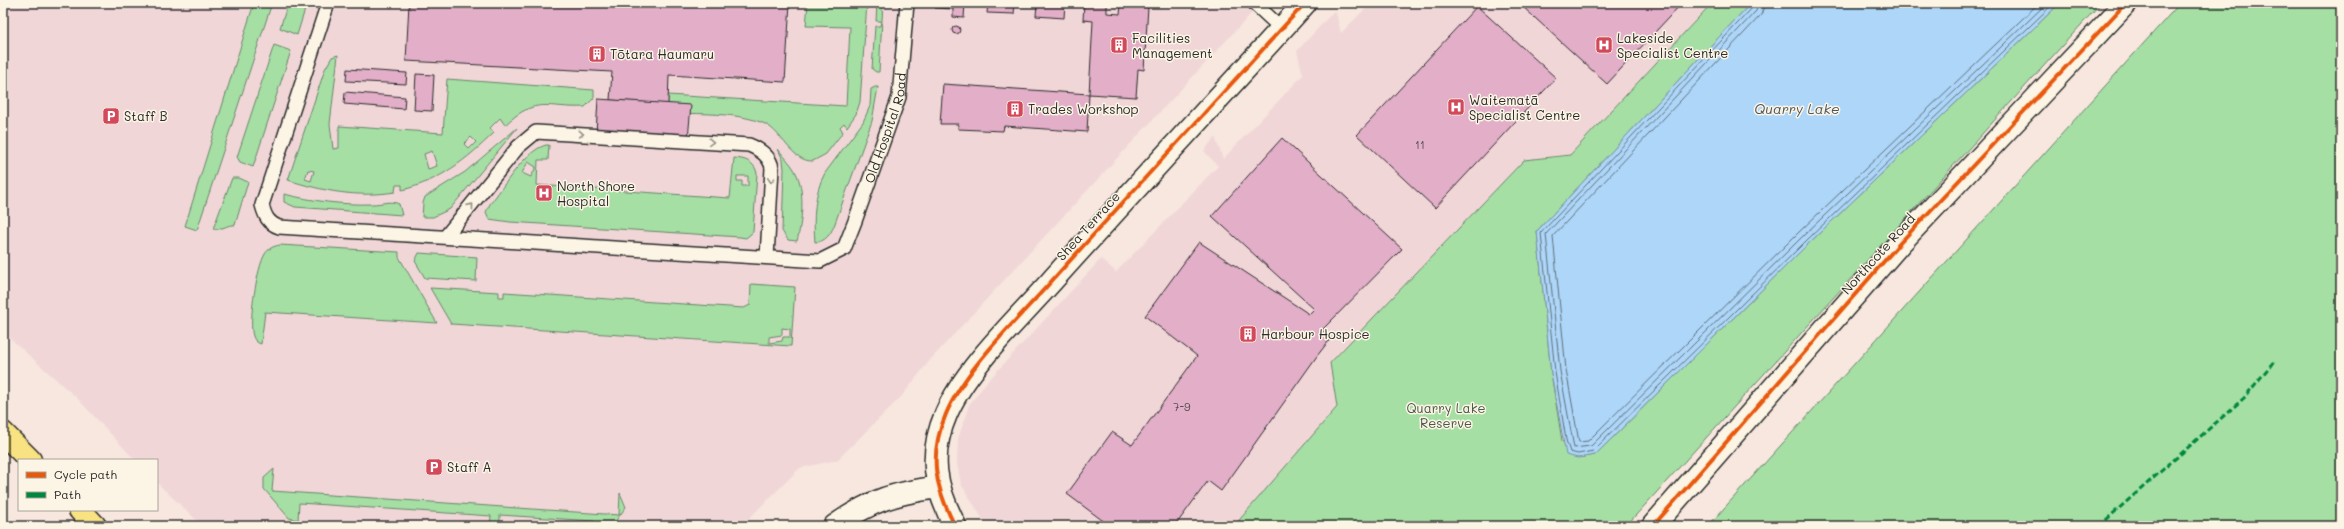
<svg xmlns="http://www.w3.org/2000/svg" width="2344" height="529" font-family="Mali,sans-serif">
<rect width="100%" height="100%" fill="#f7e7df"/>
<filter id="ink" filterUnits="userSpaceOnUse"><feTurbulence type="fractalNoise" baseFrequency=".025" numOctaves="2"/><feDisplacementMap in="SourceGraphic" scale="8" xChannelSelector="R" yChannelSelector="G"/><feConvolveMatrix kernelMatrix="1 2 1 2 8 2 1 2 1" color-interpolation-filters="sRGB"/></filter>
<g filter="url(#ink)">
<g fill="#f1d6d8">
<polygon points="3,3 1261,3 931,359 901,397 837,460 800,468 741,526 203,526 157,483 157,460 135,460 78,399 3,332"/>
<polygon points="1371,3 1712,3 1570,155 1524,160 1330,363 1337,407 1234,526 987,526 961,484 957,463 958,439 969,405 986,383 1101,259 1116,272 1218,166 1204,151 1215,137 1223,159 1303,75 1297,51 1335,10 1341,33"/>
</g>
<g fill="#a5dfa4" stroke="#688568" fill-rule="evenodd">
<polygon points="254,3 272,3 197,230 185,226"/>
<polygon points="288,3 307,3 297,35 280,28"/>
<path d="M808 3H867L860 102 856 114 847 127 844 123 840 127 843 132 826 154 813 161C792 162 782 132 765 124 740 112 696 114 667 113L668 95 846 106 850 27 806 26Z"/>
<polygon points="877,3 883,3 879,72 876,72 872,69 875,26 880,26 881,21 876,21"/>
<polygon points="1712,3 1751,3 1537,231 1551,373 1562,441 1578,458 1595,455 1808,244 2060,3 2101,3 1626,526 1234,526 1337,407 1330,363 1524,160 1570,155"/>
<polygon points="2180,3 2341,3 2341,526 1708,526"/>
<polygon points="274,45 291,51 253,167 240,162 237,157"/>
<path d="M338 55 330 124 333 149 339 148V126L443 133 447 79 594 90V98L585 107C547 109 537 95 505 125L500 118 490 128 494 133C466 160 440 181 402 190V185H396L395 192C357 198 323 191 288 180L325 69 332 57ZM471 137 476 142 469 149 464 144ZM432 151 437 166 428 169 424 154ZM308 170 314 171 311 181 305 179Z"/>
<path d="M875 87H878L872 121 834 226C830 235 825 242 815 242 813 220 814 192 825 173L863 122 870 106 871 89Z"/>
<polygon points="517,128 450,209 433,217 422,217 423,203 425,197 465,172"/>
<path d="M546 145H549L548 160H538L537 185 730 198 734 158C745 159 754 161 757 173L753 232 746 238 740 237 510 222 489 219 486 212 490 204C504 187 524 151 546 145ZM528 162 536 167 531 177 522 173ZM737 176H748V186H742V181H737Z"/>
<path d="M778 149C784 157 793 165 797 175 805 192 802 223 797 241L788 240 782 231 784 169 783 160Z"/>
<path d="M232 178H239L248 182 235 225C227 224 221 231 213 229Z"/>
<path d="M284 194C312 201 343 205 372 204 381 204 391 200 399 204L402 215 295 207 284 202Z"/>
<path d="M280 245 399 252V257L437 323 265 312 261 344C257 343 254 340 253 336 248 322 257 267 265 254 268 249 273 246 280 245Z"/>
<polygon points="419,253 477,257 476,281 425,278 415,261"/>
<path d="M751 284 795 287 791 346 451 324 430 288 499 292V297H504V292L744 308 750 305ZM782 328 790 329V337H783L782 341 769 343V337L782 335Z"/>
<polygon points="274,469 272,491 619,515 620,493 626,507 612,526 594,526 594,521 500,515 500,526 490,526 491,516 299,503 298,520 289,518 264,489 264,478"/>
</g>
<polygon fill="#add6f8" stroke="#7992a6" points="1751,3 2060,3 1808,244 1595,455 1578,458 1566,455 1551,373 1537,231"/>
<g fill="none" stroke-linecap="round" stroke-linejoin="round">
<g stroke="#5f6f7d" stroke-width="1">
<polyline points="1754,3 1753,7 1541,233 1555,372 1566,440 1570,452 1578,454 1593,451 1806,241 2054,3"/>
<polyline points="1759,3 1756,11 1546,234 1560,371 1574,448 1591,446 1802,237 2047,3"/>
<polyline points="1765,3 1761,15 1553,236 1566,370 1579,442 1588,441 1798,233 2039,3"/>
</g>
</g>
<g fill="#e2aec8" stroke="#2b2b2b">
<polygon points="409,3 790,3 785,82 669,75 668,104 610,100 612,72 406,61"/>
<polygon points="935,3 965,3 964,18 953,17 953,9 935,8"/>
<polygon points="988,3 1015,3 1014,14 987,13"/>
<polygon points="1037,3 1065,3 1064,18 1036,16"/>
<polygon points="1084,3 1107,3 1107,13 1120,14 1121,5 1148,7 1144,70 1138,69 1136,97 1089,94 1093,21 1083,20"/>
<polygon points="1525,3 1682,3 1607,84 1522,6"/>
<polygon points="1477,6 1556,78 1435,208 1357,135"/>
<circle cx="956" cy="30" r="4"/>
<polygon points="347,69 407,73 406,84 346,81"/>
<polygon points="416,74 434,75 432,111 414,110"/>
<polygon points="943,84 1089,94 1087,132 1004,126 1003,131 958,129 958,124 940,124"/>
<polygon points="345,92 405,97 404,109 344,104"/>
<polygon points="598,99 691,105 688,139 596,133"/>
<polygon points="1282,138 1402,249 1322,330 1331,338 1317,356 1221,491 1208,481 1175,526 1110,526 1067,494 1112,432 1132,445 1197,356 1145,316 1199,242 1309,314 1314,309 1212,216"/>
</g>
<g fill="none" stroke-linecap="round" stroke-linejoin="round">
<defs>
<g id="service">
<path id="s1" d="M328 3 262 205C265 216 268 223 279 227L820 261 844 249 855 221 899 97 907 3"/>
<polyline points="1254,3 1282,29"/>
<path d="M446 236 518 147 536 132 749 145C759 149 770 156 772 168L767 257"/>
</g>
<g id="minor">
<path d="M835 526C873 499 893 494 938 487"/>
<path d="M955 526C935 487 928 456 946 414 965 369 1016 321 1049 284 1133 190 1220 97 1305 3"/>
<polyline points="1653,526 1900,243 2126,3"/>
</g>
<g id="primary">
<polyline points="3,433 30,460"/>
<polyline points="80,510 95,526"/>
</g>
</defs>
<use href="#service" stroke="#2b2b2b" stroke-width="16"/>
<use href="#minor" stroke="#2b2b2b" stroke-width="25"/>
<use href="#primary" stroke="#2b2b2b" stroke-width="25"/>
<use href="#service" stroke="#fcf5e5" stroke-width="13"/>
<use href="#minor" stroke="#fcf5e5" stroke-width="22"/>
<use href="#primary" stroke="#f8e281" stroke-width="22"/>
<polyline stroke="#00873e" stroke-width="3" stroke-dasharray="6 3" stroke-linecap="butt" points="2099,526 2244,398 2275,360"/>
<defs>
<g id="cycleway">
<path d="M955 526C935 487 928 456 946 414 965 369 1016 321 1049 284 1133 190 1220 97 1305 3"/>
<polyline points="1653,526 1900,243 2126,3"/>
</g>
</defs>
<use href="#cycleway" stroke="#fcf5e5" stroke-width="6"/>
<use href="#cycleway" stroke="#e8590c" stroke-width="4"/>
</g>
<defs><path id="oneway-chevron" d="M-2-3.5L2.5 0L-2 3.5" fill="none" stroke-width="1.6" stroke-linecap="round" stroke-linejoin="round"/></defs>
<g stroke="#949088">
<use href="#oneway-chevron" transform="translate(581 134) rotate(4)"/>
<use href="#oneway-chevron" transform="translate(711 142) rotate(4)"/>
<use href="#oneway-chevron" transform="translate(771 180) rotate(93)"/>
<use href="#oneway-chevron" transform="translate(471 206) rotate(-51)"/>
</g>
</g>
<defs>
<symbol id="building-square" viewBox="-11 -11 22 22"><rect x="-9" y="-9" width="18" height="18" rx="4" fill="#d1495b" stroke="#fcf5e5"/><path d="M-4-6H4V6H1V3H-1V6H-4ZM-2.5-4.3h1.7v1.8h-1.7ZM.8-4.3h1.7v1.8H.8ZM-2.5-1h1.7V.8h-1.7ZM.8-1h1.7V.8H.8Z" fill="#fff"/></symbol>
<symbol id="hospital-square" viewBox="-11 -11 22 22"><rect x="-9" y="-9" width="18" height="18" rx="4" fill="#d1495b" stroke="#fcf5e5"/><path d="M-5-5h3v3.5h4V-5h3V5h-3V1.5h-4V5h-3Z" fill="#fff"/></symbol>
<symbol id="parking-square" viewBox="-11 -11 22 22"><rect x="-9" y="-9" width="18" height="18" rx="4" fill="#d1495b" stroke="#fcf5e5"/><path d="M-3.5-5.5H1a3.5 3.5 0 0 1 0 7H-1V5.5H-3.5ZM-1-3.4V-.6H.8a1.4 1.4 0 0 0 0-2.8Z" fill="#fff"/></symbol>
</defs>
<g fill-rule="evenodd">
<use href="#building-square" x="1109" y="35" width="20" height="20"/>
<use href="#hospital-square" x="1594" y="35" width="20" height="20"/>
<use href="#building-square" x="587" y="44" width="20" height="20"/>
<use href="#hospital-square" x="1446" y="97" width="20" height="20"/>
<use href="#building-square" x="1005" y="99" width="20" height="20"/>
<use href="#parking-square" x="101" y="106" width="20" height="20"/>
<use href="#hospital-square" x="534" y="183" width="20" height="20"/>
<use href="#building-square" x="1238" y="324" width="20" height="20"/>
<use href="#parking-square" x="424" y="457" width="20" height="20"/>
</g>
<g text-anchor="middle" stroke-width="3" stroke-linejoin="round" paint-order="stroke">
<g font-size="11" fill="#594c52">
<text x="1420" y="149">11</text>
<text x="1182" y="411">7-9</text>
</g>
<g font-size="13" fill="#2b2b2b" stroke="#fcf5e5" text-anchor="start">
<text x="1132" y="43">Facilities<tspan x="1132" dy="15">Management</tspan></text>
<text x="1617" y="43">Lakeside<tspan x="1617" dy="15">Specialist Centre</tspan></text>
<text x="610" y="59">Tōtara Haumaru</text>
<text x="1469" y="105">Waitematā<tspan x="1469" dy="15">Specialist Centre</tspan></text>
<text x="1028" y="114">Trades Workshop</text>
<text x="124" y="121">Staff B</text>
<text x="557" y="191">North Shore<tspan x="557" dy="15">Hospital</tspan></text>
<text x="1261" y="339">Harbour Hospice</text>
<text x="447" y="472">Staff A</text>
</g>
<g font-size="13" fill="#2b2b2b" stroke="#fcf5e5">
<text dy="5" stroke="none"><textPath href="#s1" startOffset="939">Old Hospital Road</textPath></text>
<text transform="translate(1088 226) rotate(-48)" y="5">Shea Terrace</text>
<text transform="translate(1878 254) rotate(-48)" y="5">Northcote Road</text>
</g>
<g font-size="13" fill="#4a5849" stroke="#fcf5e5">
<text x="1446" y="413">Quarry Lake<tspan x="1446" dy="15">Reserve</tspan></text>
</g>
<g font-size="14" font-style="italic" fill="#4c565e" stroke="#fcf5e5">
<text x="1797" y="114">Quarry Lake</text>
</g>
</g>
<rect width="2344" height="529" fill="none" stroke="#fcf5e5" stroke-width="16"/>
<rect x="8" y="8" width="2328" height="513" fill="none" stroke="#2b2b2b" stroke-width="1.5" filter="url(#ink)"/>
<rect x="18" y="459" width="140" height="52" fill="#fcf5e5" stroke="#a8a49b"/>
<rect x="26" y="472" width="20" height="6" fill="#e8590c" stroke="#a8a49b"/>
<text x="54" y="479" font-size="12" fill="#2b2b2b">Cycle path</text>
<rect x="26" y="492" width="20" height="6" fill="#00873e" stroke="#a8a49b"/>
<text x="54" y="499" font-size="12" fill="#2b2b2b">Path</text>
</svg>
